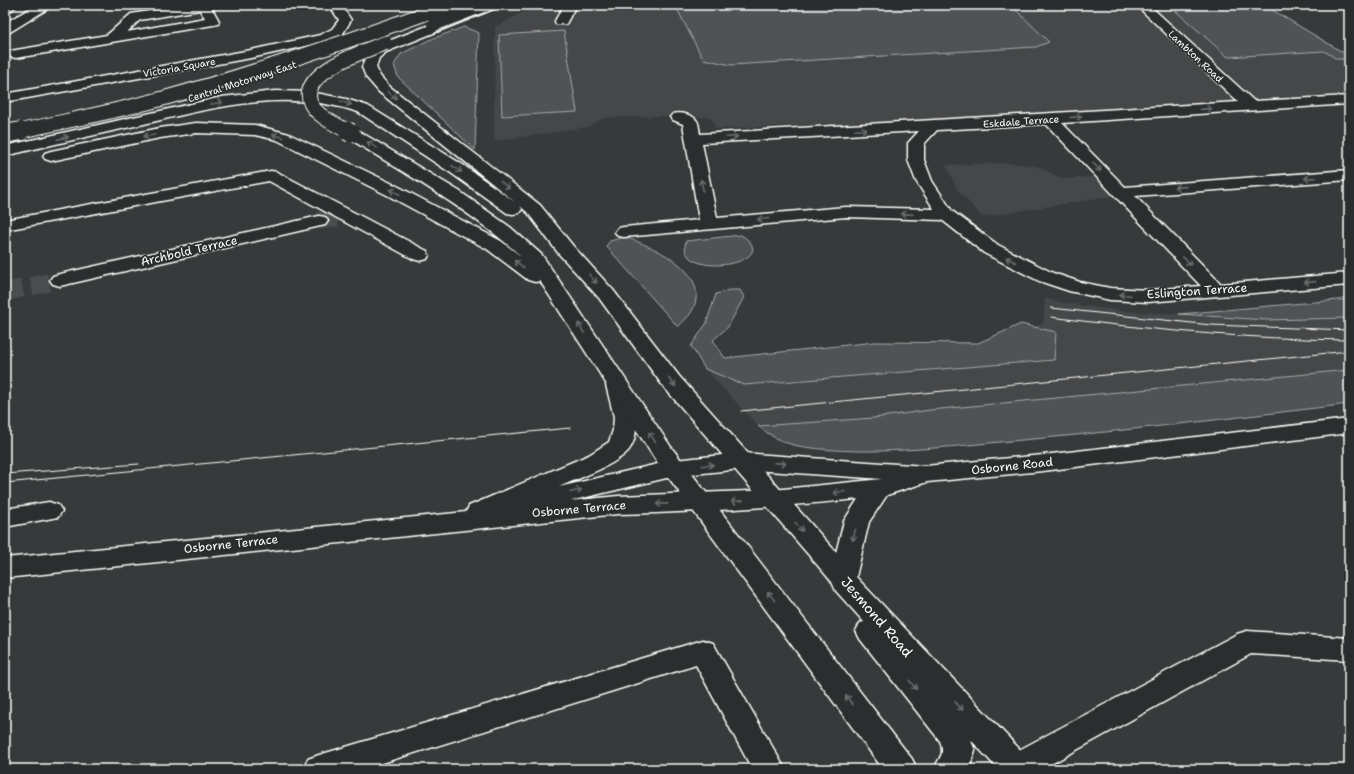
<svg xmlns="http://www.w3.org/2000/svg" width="1354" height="774" font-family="'Shantell Sans',sans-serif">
<rect width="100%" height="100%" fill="#373a3b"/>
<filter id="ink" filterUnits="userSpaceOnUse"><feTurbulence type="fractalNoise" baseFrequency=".025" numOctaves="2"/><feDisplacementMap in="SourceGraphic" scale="8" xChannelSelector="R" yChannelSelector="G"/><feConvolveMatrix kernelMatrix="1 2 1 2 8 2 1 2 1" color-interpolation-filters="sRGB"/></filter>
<g filter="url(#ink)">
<g fill="#444748">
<polygon points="536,5 1264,5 1349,56 1349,97 1042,116 715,129 711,117 657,116 603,118 587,127 494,141 495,27"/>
<polygon points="1011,163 1037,166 1063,179 1094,177 1112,196 982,217 957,189 946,165"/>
<polygon points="1045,298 1058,302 1122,311 1179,314 1349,299 1349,404 1073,436 906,450 833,450 803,447 776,440 758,426 705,369 985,349 1023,329 1043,324"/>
</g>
<g fill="#505354" stroke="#a8a9aa">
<polygon points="675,5 1011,5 1049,42 1036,47 731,65 703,59"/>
<polygon points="1169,5 1264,5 1349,56 1349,59 1337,59 1324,51 1228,57"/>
<polygon points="464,27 479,33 475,150 398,77 394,65 401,54 429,40"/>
<polygon points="564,31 577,112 502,116 499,35"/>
<path d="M741 235C789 264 673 282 686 241Z"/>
<path d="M625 237C653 247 713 271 692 311 689 317 682 322 678 327L606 246 610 241Z"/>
<polygon points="729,290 740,290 744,297 728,327 713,340 725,358 875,342 978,343 1021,324 1056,332 1054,360 744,385 705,369 691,346 706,324 716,294"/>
<polygon points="1349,299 1349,318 1266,320 1179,314"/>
<path d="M1349 370V404C1233 418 1117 432 1000 442 936 448 869 456 804 447 784 444 774 438 758 426L874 418 930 410Z"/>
</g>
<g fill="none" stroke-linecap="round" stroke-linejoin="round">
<g stroke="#4b4e4f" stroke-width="18" stroke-dasharray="18 9" stroke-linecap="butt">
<polyline points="319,221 347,215"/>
<polyline points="5,292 60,280"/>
</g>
<defs>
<g id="minor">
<path d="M187 5H210L219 21 218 24 213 25 16 58 11 57 9 54 11 51 16 50 107 35 131 14ZM200 10 205 18 127 32 140 20Z"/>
<polygon points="329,5 341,5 351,20 342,35 324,42 251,58 5,102 5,94 251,50 320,35 332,29 339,20"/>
<polygon points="564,5 576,5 566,24 556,24 555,21"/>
<path d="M1136 5H1149L1254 101 1349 96V104L1062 123 1125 187 1349 170V180L1135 196 1221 284 1349 273V285L1148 302 1110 300 1069 291 1039 281 984 253 942 220 846 217 624 237 618 236 615 232 618 228 624 227 699 220 683 124 673 120 670 117 673 114C679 112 693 114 697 121 699 124 699 130 700 134L1238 102ZM1046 124 1201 286 1148 290 1110 288 1080 282 1053 273 998 245 952 211 932 181 924 160V144L937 130ZM919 131 908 143V160L916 181 934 209 846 207 717 218 702 143Z"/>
<polygon points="271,171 277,172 427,251 429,255 427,259 420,261 413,259 269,181 5,230 5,220"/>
<polygon points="319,216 325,217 328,221 325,225 60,286 53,284 50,280 53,276 60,274"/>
<polygon points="49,502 58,505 62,511 58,517 5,527 5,509"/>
<polygon points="1247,631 1349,638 1349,660 1251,654 1042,769 1002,769 1001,767 1006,757 1237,634"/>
<polygon points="703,640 713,643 785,769 752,769 696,665 363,769 303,769 308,759 319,755"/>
</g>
<g id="major">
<polygon points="5,5 17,5 9,12 5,13"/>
<polygon points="36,5 51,5 49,8 10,32 5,33 5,23"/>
<path d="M617 378 625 380C630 388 631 398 634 406 637 421 638 439 628 451 614 466 579 478 559 487L675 460 741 453 925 466 1043 455 1349 419V433L1043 471 927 482 887 495 869 522 856 577 852 584 843 587 834 584 830 577 844 521 858 499C778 507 699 512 618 514L5 578V558L466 512 469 506 589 455 609 442 613 430 614 417 606 385 609 380ZM741 469 882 479 773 490 618 496 570 501 675 476Z"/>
</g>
<g id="highway">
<path d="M481 5H498L496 8 386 52 379 58 376 67 380 76 389 86 540 205 573 246 613 290 679 376 852 570 857 578 1029 759 1034 769H998L970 739 975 750 969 769H934C940 756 945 755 940 741L860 639 856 631 860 623 864 622 836 591 832 582 663 386 599 298 559 254 528 213 520 206 522 209 519 213 513 214 507 213 451 173 358 112C286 88 215 107 144 124 97 134 51 145 5 156V146L222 97 275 91 311 92 346 99 368 106 463 165 515 202 379 92 366 77 362 67 366 57 376 46Z"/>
<path d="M196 123 255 125 289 134 399 187 501 241 522 257C469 209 406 174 345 136L343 133 345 130 351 128 357 130 459 191 510 227 542 255 671 447 912 759 917 769H883L655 459 540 281 535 282 528 280 487 249 387 195 277 140 255 135 196 133 160 138 51 161 45 159 43 156 45 153 51 151 160 128Z"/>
</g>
</defs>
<use href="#minor" stroke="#fff" stroke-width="3"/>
<use href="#major" stroke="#fff" stroke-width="3"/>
<use href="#highway" stroke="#fff" stroke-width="3"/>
<use href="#minor" fill="#2a2d2e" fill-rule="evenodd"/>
<use href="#major" fill="#2a2d2e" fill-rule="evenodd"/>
<use href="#highway" fill="#2a2d2e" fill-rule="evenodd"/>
<g stroke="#fff" stroke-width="1">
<polyline points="1051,308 1211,325 1349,330"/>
<path d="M1051 317C1150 330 1249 339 1349 340"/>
<polyline points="741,411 1349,351"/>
<polyline points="5,474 139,464"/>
<polyline points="5,483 570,428"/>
</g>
<defs>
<g id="highway-bridge-far1">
<polyline points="434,24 483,5"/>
<path d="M16 132C65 121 113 112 161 99 259 72 354 39 449 5"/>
<path d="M349 132C337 125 318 117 311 104 296 73 365 51 385 43"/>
</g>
<g id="highway-bridge">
<polyline points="347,131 351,133"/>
<polyline points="5,134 21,131"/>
</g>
</defs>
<use href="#highway-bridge-far1" stroke="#fff" stroke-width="16" stroke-linecap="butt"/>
<use href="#highway-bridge" stroke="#fff" stroke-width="20" stroke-linecap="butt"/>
<use href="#highway-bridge-far1" stroke="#2a2d2e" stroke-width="14"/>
<use href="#highway-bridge" stroke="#2a2d2e" stroke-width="18"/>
</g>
<defs><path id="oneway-shaft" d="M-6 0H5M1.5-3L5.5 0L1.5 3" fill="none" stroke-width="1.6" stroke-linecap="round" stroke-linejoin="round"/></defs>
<g stroke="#6a6c6d">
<use href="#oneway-shaft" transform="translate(392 95) rotate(38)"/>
<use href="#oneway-shaft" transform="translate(217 103) rotate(-12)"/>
<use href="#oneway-shaft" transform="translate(346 103) rotate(18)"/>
<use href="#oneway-shaft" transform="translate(1206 109) rotate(-4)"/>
<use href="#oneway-shaft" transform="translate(1076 117) rotate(-4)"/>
<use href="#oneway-shaft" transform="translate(861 130) rotate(-3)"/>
<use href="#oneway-shaft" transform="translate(149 136) rotate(168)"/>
<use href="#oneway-shaft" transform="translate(278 136) rotate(-165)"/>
<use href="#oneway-shaft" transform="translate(732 137) rotate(-3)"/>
<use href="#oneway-shaft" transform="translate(63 138) rotate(-13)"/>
<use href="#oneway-shaft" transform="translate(372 145) rotate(-149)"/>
<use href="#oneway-shaft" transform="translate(1097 167) rotate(46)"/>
<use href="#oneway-shaft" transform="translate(457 169) rotate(34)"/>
<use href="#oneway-shaft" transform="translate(1310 178) rotate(176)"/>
<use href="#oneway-shaft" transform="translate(505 185) rotate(39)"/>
<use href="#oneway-shaft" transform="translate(702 185) rotate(-101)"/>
<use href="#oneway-shaft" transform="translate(1180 187) rotate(176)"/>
<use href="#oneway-shaft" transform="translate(395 192) rotate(-153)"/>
<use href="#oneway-shaft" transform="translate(907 214) rotate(-178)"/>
<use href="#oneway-shaft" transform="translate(763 219) rotate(175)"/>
<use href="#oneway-shaft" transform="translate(1011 260) rotate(-153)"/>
<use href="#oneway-shaft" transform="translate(1187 261) rotate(46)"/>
<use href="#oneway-shaft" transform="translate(519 264) rotate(-142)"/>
<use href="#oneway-shaft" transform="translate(593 279) rotate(48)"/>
<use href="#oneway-shaft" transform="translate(1310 282) rotate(176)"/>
<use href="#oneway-shaft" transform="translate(1125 295) rotate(-178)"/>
<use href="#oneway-shaft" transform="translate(581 328) rotate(-122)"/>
<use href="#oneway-shaft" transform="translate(672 382) rotate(50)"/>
<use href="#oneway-shaft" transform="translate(652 437) rotate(-124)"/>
<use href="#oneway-shaft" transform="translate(780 463) rotate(4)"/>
<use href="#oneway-shaft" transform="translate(708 465) rotate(-7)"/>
<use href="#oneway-shaft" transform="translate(576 491) rotate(-14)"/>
<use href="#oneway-shaft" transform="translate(839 492) rotate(175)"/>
<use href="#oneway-shaft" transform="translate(737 501) rotate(177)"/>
<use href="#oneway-shaft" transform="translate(662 504) rotate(179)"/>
<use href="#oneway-shaft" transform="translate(799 527) rotate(48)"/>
<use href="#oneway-shaft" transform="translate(854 535) rotate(105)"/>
<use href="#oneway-shaft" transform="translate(771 596) rotate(-127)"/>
<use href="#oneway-shaft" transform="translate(913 685) rotate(51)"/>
<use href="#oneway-shaft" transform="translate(849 700) rotate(-127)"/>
<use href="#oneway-shaft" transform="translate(959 706) rotate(46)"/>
</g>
</g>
<g text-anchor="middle" stroke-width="3.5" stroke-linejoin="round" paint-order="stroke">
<g font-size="10" fill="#fff" stroke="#2a2d2e">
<text transform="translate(1196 56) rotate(43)" y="4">Lambton Road</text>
<text transform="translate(179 67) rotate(-10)" y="4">Victoria Square</text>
<text transform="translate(242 81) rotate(-18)" y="4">Central Motorway East</text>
<text transform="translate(1021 121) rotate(-4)" y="4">Eskdale Terrace</text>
</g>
<g font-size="12" fill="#fff" stroke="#2a2d2e">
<text transform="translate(189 251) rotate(-13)" y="4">Archbold Terrace</text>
<text transform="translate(1197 291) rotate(-4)" y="4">Eslington Terrace</text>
<text transform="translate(1012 466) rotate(-6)" y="4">Osborne Road</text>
<text transform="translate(579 509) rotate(-5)" y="4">Osborne Terrace</text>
<text transform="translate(231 544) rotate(-6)" y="4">Osborne Terrace</text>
</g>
<g font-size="14" fill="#fff" stroke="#2a2d2e">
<text transform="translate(877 617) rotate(49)" y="5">Jesmond Road</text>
</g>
</g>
<rect width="1354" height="774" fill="none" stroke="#2a2d2e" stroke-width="20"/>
<rect x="10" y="10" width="1334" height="754" fill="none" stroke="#fff" stroke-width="1.5" filter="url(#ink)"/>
</svg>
